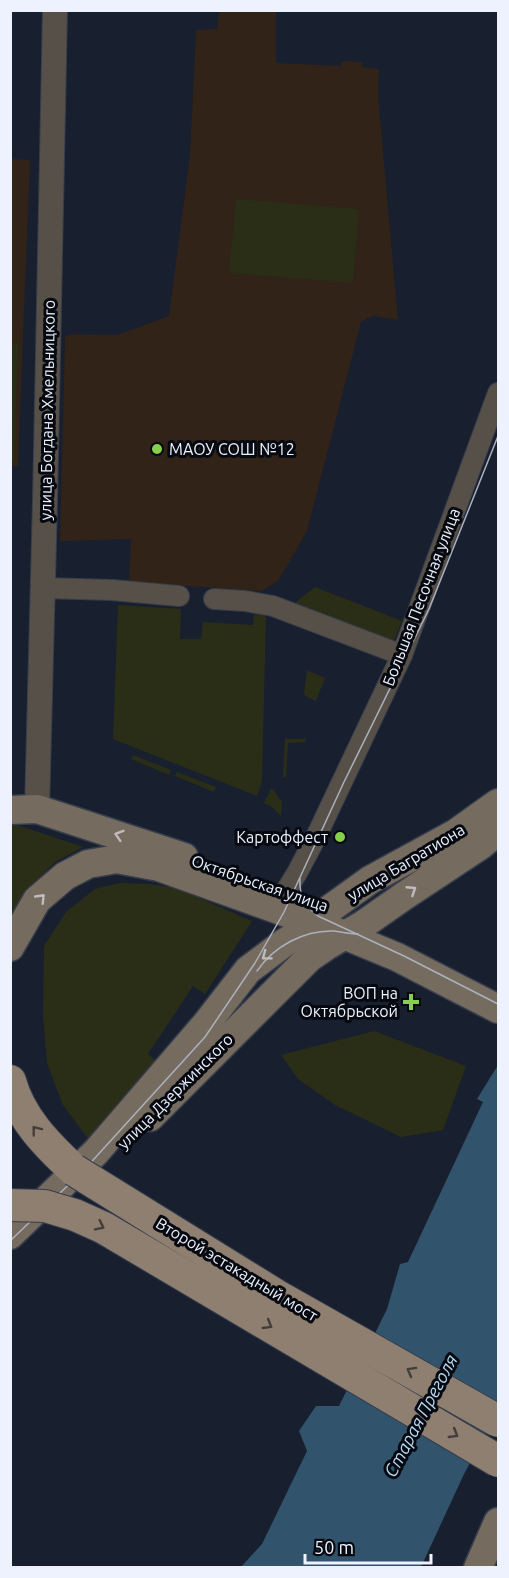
<svg xmlns="http://www.w3.org/2000/svg" width="509" height="1578" font-family="Ubuntu,sans-serif">
<rect width="100%" height="100%" fill="#181f2f"/>
<g fill="#312317">
<polygon points="219,11 276,11 276,63 341,66 342,61 362,62 362,67 379,69 378,95 398,320 372,316 361,322 307,531 278,581 261,591 129,582 131,539 60,541 65,337 71,334 117,335 169,316 190,155 196,30 217,29"/>
<polygon points="11,159 30,160 18,466 11,466"/>
</g>
<g fill="#2a2e17">
<polygon points="236,199 359,209 353,283 229,273"/>
<polygon points="11,344 18,344 14,461 10,461"/>
<polygon points="315,587 402,621 392,645 290,607"/>
<polygon points="118,605 181,609 180,639 201,639 203,622 253,625 254,614 266,615 262,781 257,796 113,739"/>
<polygon points="307,670 325,678 316,701 304,695"/>
<polygon points="285,739 306,739 305,742 288,743 286,777 283,777"/>
<polygon points="133,755 171,770 169,775 131,759"/>
<polygon points="177,772 216,787 214,792 175,776"/>
<polygon points="271,789 274,790 279,799 282,801 281,816 272,807 264,803"/>
<polygon points="11,823 83,847 55,862 28,889 11,919"/>
<polygon points="120,883 150,884 176,888 252,921 205,994 193,986 148,1054 156,1061 89,1140 63,1105 47,1063 43,1015 44,946 66,912 95,889"/>
<polygon points="374,1031 466,1066 443,1130 401,1137 335,1105 298,1079 281,1055"/>
</g>
<polygon fill="#31546c" points="498,1065 498,1412 464,1474 421,1567 240,1568 262,1544 307,1451 299,1431 316,1406 339,1406 387,1309 400,1264 408,1262 483,1102 477,1099"/>
<g fill="none" stroke-linecap="round" stroke-linejoin="round">
<defs>
<g id="minor">
<polyline points="43,588 112,590 179,596"/>
<polyline points="214,599 245,601 273,606 402,655"/>
<polyline points="284,894 297,873 315,839 402,655 498,393"/>
</g>
<polyline id="tertiary" points="37,809 45,501 55,10"/>
<g id="secondary">
<polyline points="10,810 37,809 184,857"/>
<polyline points="10,947 37,900 65,876 88,864 117,859 159,867 315,923 397,957 498,1009"/>
<polyline points="150,1117 309,958 328,945 364,924 404,896 481,845 498,831"/>
<polyline points="10,1235 96,1152 206,1024 248,970 284,943 315,923 331,908 370,880 456,833 498,803"/>
<polyline points="478,1568 498,1522"/>
</g>
<path id="primary" d="M10 1081C20 1118 47 1145 74 1170"/>
</defs>
<use href="#minor" stroke="#363d4c" stroke-width="22"/>
<use href="#tertiary" stroke="#363d4c" stroke-width="26"/>
<use href="#secondary" stroke="#363d4c" stroke-width="31"/>
<use href="#primary" stroke="#363d4c" stroke-width="34"/>
<use href="#minor" stroke="#575048" stroke-width="20"/>
<use href="#tertiary" stroke="#575048" stroke-width="24"/>
<use href="#secondary" stroke="#766b5f" stroke-width="28"/>
<use href="#primary" stroke="#8e7f70" stroke-width="32"/>
<g stroke="#acb1be" stroke-width="1.5">
<path d="M300 879C299 896 305 906 318 916L404 956 498 1004"/>
<path d="M257 971C274 946 304 930 334 931 342 932 350 934 358 934"/>
<polyline points="10,1241 84,1170 205,1037 255,963 284,912 344,782 429,609 498,436"/>
</g>
<defs>
<g id="primary-bridge">
<polyline points="74,1170 279,1297 498,1421"/>
<polyline points="10,1205 45,1206 75,1215 104,1228 498,1461"/>
</g>
</defs>
<use href="#primary-bridge" stroke="#363d4c" stroke-width="34" stroke-linecap="butt"/>
<use href="#primary-bridge" stroke="#8e7f70" stroke-width="32"/>
</g>
<defs><path id="oneway-chevron" d="M-2-3.5L2.5 0L-2 3.5" fill="none" stroke-width="1.6" stroke-linecap="round" stroke-linejoin="round" transform="scale(1.5)"/></defs>
<g stroke="#bebcbe">
<use href="#oneway-chevron" transform="translate(119 835) rotate(-163)"/>
<use href="#oneway-chevron" transform="translate(412 890) rotate(-33)"/>
<use href="#oneway-chevron" transform="translate(41 898) rotate(-46)"/>
<use href="#oneway-chevron" transform="translate(266 956) rotate(143)"/>
</g>
<g stroke="#433e3b">
<use href="#oneway-chevron" transform="translate(36 1130) rotate(-128)"/>
<use href="#oneway-chevron" transform="translate(100 1226) rotate(26)"/>
<use href="#oneway-chevron" transform="translate(268 1325) rotate(31)"/>
<use href="#oneway-chevron" transform="translate(411 1371) rotate(-151)"/>
<use href="#oneway-chevron" transform="translate(454 1434) rotate(31)"/>
</g>
<g fill="#87cf4a" stroke="#060910" stroke-width="2">
<circle cx="157" cy="449" r="6"/>
<circle cx="340" cy="837" r="6"/>
<path d="M408 993h6v6h6v6h-6v6h-6v-6h-6v-6h6z"/>
</g>
<g text-anchor="middle" stroke-width="6" stroke-linejoin="round" paint-order="stroke">
<g font-size="16" fill="#eef2fe" stroke="#060910">
<text transform="translate(47 410) rotate(-89)" y="6">улица Богдана Хмельницкого</text>
<text transform="translate(421 597) rotate(-69)" y="6">Большая Песочная улица</text>
<text transform="translate(406 862) rotate(-31)" y="6">улица Багратиона</text>
<text transform="translate(260 883) rotate(19)" y="6">Октябрьская улица</text>
<text transform="translate(175 1091) rotate(-45)" y="6">улица Дзержинского</text>
<text transform="translate(237 1269) rotate(31)" y="6">Второй эстакадный мост</text>
</g>
<g font-size="16" fill="#eef2fe" stroke="#060910" text-anchor="end">
<text x="169" y="455" text-anchor="start">МАОУ СОШ №12</text>
<text x="328" y="843">Картоффест</text>
<text x="398" y="999">ВОП на<tspan x="398" dy="18">Октябрьской</tspan></text>
</g>
<g font-size="18" font-style="italic" fill="#b7dbf5" stroke="#060910">
<text transform="translate(421 1416) rotate(-62)" y="6">Старая Преголя</text>
</g>
</g>
<rect width="509" height="1578" fill="none" stroke="#eef2fe" stroke-width="24"/>
<path d="M305 1554v9h126v-9" fill="none" stroke="#eef2fe" stroke-width="3"/>
<text x="314" y="1554" font-size="18" fill="#eef2fe" stroke="#060910" stroke-width="4.5" paint-order="stroke">50 m</text>
</svg>
